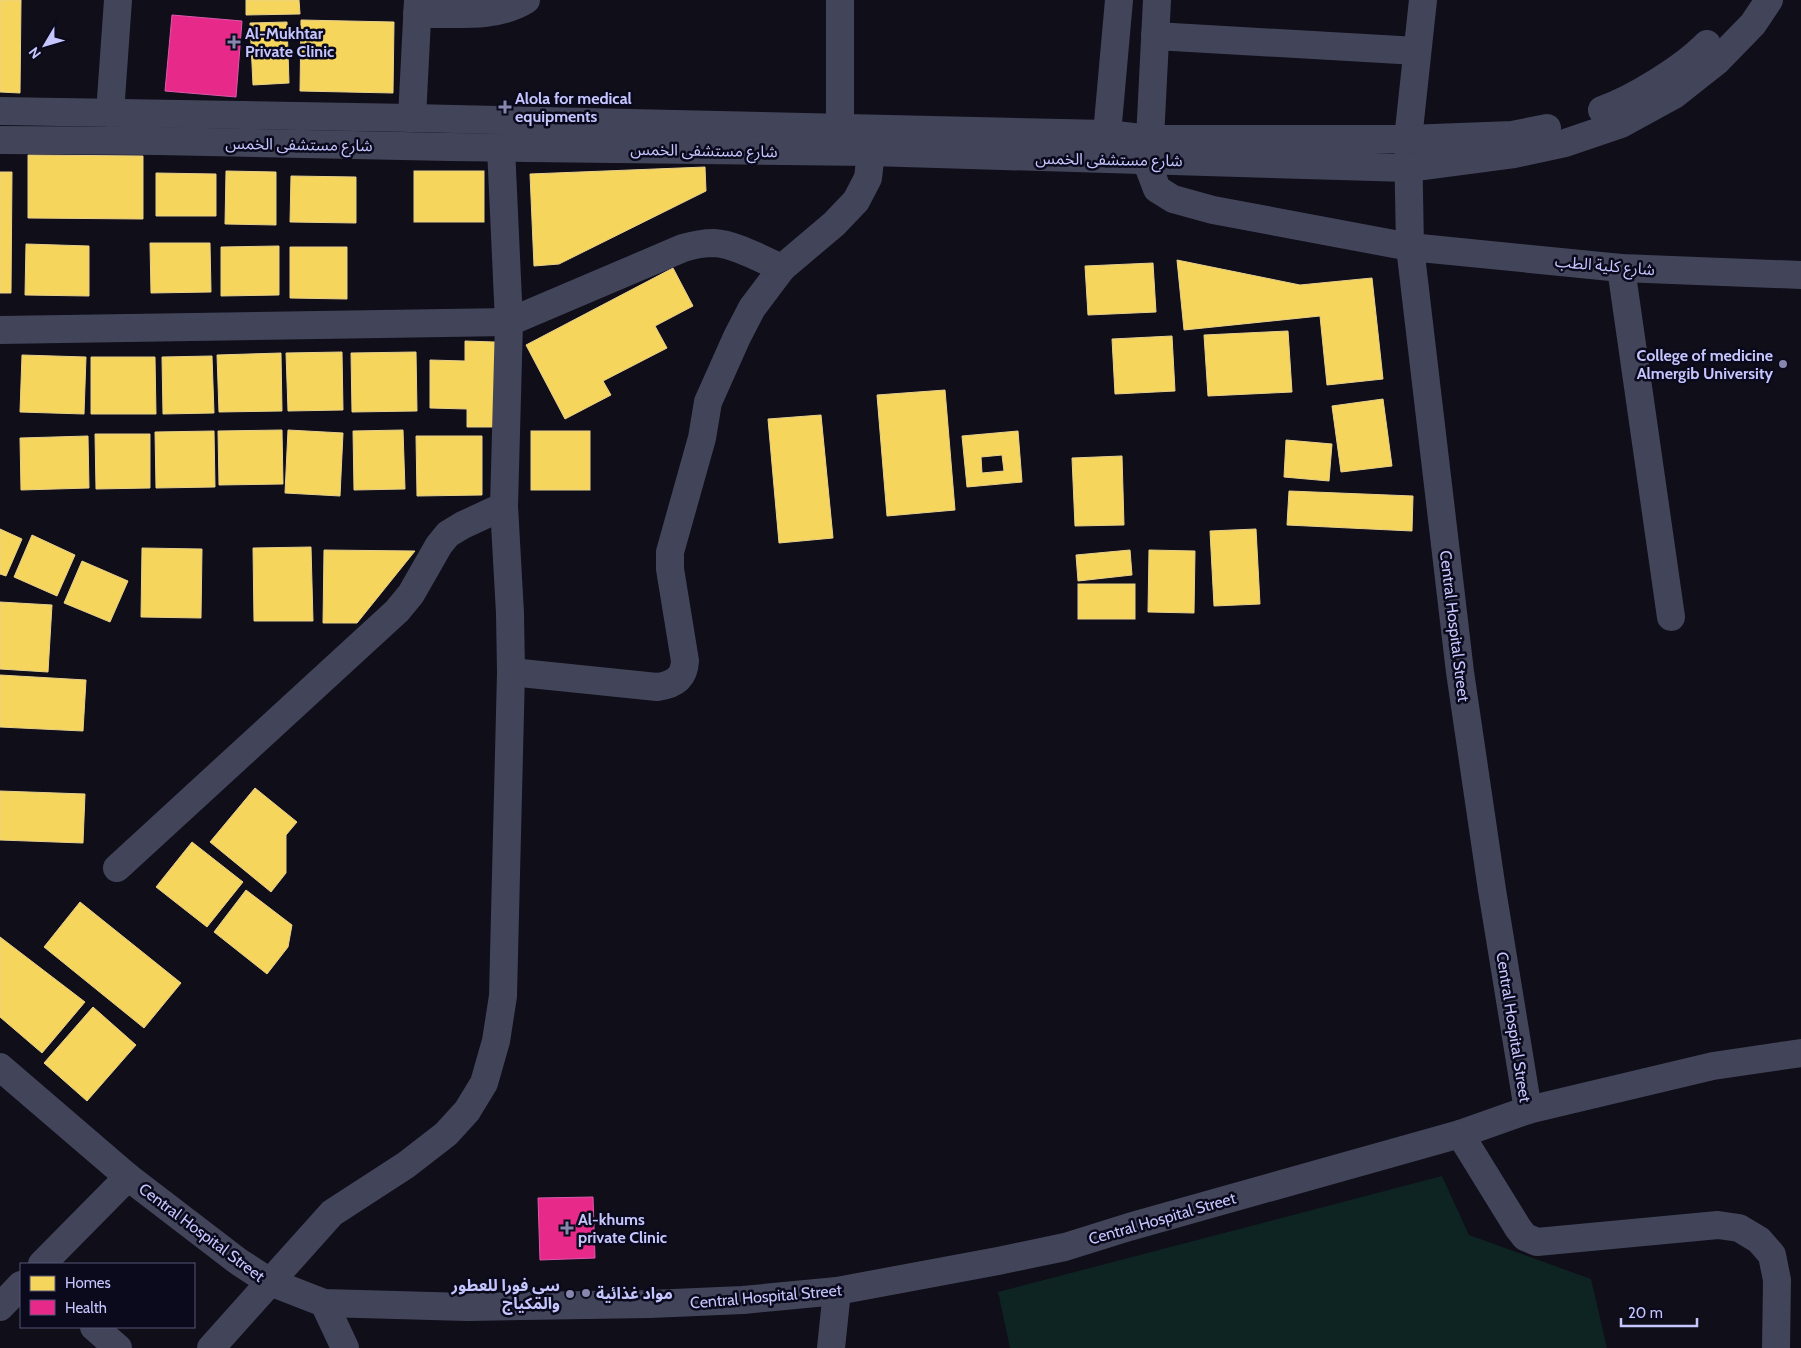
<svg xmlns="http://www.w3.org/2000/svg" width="1801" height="1348" font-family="Cabin,'Noto Sans Arabic',sans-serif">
<rect width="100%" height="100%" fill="#0f0e19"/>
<polygon fill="#0d2422" points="1442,1176 1469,1235 1591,1279 1607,1348 1010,1348 998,1292"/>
<g fill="#f6d55c" stroke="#e8d08d" fill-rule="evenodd">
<polygon points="0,0 21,0 20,93 0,92"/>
<polygon points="246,0 299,0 300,14 246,15"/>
<polygon points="301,20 394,22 393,93 300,91"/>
<polygon points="287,22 289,83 253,85 250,23"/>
<polygon points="28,155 143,156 143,219 28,218"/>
<polygon points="705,167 706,191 559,264 534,266 530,174"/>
<polygon points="226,171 276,172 276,225 225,224"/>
<rect x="414" y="171" width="70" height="51"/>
<polygon points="0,172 12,172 11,293 0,293"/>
<polygon points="156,173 216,174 216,216 156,216"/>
<polygon points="291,176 356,177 356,223 290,222"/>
<polygon points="150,243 210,243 211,292 151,293"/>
<polygon points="26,244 89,246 89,296 25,295"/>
<polygon points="279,246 279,295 221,296 221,247"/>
<polygon points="290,247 347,247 347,299 290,298"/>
<polygon points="1177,260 1300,285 1372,278 1383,379 1327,385 1320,316 1184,330"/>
<polygon points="1153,263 1156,312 1088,315 1085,266"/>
<polygon points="673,268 693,306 655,326 667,348 603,381 611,395 565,419 526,345"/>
<polygon points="1288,331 1292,392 1208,396 1204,335"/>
<polygon points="1172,336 1175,391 1115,394 1112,339"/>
<polygon points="465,341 495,342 495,427 467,427 467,409 430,408 430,360 465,361"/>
<polygon points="342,352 343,410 288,411 286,353"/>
<polygon points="416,352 417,411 352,412 351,353"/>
<polygon points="281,353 282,411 219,412 217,355"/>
<polygon points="22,355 86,357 84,414 20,412"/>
<polygon points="212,356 214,413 163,414 162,357"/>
<polygon points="91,357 155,357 156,414 91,414"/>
<polygon points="945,390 955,510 887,516 877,395"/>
<polygon points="1383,399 1392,466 1341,472 1332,406"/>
<polygon points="821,415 833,538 779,543 768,419"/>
<polygon points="282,430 283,484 219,485 218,431"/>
<polygon points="288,430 343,433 340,496 285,493"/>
<polygon points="403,430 405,489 354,490 353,431"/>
<polygon points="214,431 215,487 156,488 155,432"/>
<rect x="531" y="431" width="59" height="59"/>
<path d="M1018 431 1022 482 967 487 962 436ZM1002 455 1004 471 982 473 981 457Z"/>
<polygon points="95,434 150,434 150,488 96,489"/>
<polygon points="88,436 89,488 21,490 20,438"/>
<polygon points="416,436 482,436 482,495 417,496"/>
<polygon points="1286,440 1332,444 1329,481 1284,477"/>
<polygon points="1122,456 1124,525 1075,526 1072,458"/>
<polygon points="1289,491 1413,496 1412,531 1287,525"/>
<polygon points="0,529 22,539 6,576 0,574"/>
<polygon points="1256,529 1260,604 1214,606 1210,531"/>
<polygon points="32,535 75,555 57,596 14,577"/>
<polygon points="311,547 313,621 254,621 253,548"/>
<polygon points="142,548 202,549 201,618 141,617"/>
<polygon points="324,550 415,551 357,623 323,623"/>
<polygon points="1130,550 1132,575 1078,581 1076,555"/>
<polygon points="1149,550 1195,551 1194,613 1148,612"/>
<polygon points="82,561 128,581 110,622 64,603"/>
<rect x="1078" y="584" width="57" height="35"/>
<polygon points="0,602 52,605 48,672 0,669"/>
<polygon points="0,675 86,680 83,731 0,727"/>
<polygon points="255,788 297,822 286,835 286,873 271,892 210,842"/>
<polygon points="0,791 85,794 83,843 0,840"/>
<polygon points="192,842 243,882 207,927 156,887"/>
<polygon points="246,890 292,925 288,947 267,974 214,932"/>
<polygon points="80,902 181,983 144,1028 44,947"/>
<polygon points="0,937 85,1002 42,1053 0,1017"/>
<polygon points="93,1007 136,1045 87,1101 44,1063"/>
</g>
<g fill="#e7298a" stroke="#dd58ad">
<polygon points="172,15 242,21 236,97 165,91"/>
<polygon points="593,1197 595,1258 540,1260 538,1198"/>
</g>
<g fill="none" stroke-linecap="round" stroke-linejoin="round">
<g stroke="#42445a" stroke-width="28">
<polyline points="1157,0 1150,139 1146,160 1157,189 1173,199 1213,210 1410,247 1621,268 1801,275"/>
<polyline points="1423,0 1408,139 1410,247 1460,672 1492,890 1528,1110"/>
<path d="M417 14C452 13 496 19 526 0"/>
<polyline points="1155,36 1417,51"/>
<path d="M1602 110C1633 99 1684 68 1707 44"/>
<polyline points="0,111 412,118 1107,134 1150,139 1408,139 1512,135 1547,128"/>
<polyline points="110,113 118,0"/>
<polyline points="412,118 418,0"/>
<polyline points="840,128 840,0"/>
<polyline points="0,140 158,141 451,147 871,152 1408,168 1514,154 1565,143 1621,124 1674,95 1717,61 1753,24 1769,0"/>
<polyline points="1107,150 1107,134 1119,0"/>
<polyline points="1621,268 1671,617"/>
<polyline points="0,330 509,322 501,148"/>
<path d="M511 672 657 687C674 685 684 678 685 661L670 569V552L702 438 708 402 737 337 752 308 782 268 834 224 856 201 868 178 871 152"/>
<path d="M117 868 397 611 411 594 439 545 448 534 463 525 504 506 509 322 683 248C693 245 704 243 714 243 735 244 763 260 782 268"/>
<polyline points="0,1067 128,1177 239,1262 270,1282 324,1303 467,1307 650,1304 743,1300 837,1291 998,1261 1065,1247 1129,1227 1460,1134 1528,1110 1713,1066 1801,1053"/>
<polyline points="1460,1134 1518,1228 1525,1237 1537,1242 1718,1225 1739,1228 1759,1240 1772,1255 1777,1280 1776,1348"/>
<polyline points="42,1264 128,1177"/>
<polyline points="324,1303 345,1348"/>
<polyline points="0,1307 21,1285"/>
<polyline points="94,1327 118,1348"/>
<polyline points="211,1348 332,1213 406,1165 446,1134 467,1111 484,1083 496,1041 503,996 511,672 510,613 504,506"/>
<polyline points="831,1348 837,1291"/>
</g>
</g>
<g fill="#8686ae" stroke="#0b0a1d" stroke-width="2">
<path d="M231.5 34.5h5v5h5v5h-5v5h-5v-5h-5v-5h5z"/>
<path d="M502.5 99.5h5v5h5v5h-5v5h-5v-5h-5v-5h5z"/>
<circle cx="1783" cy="364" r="5"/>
<path d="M564.5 1220.5h5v5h5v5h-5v5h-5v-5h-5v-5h5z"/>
<circle cx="586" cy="1293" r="5"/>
<circle cx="570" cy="1294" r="5"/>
</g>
<g text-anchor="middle" stroke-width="5" stroke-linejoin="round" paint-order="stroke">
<g font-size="16" font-weight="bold" fill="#c6c6ff" stroke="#0b0a1d" text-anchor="start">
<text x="245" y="39">Al-Mukhtar<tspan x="245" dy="18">Private Clinic</tspan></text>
<text x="515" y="104">Alola for medical<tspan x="515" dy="18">equipments</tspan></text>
<text x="1773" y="361" text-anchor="end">College of medicine<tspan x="1773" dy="18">Almergib University</tspan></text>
<text x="578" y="1225">Al-khums<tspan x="578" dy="18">private Clinic</tspan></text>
<text x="560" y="1291" text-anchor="end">سي فورا للعطور<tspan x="560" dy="18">والمكياج</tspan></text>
<text x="596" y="1299">مواد غذائية</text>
</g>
<g font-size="16" fill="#c6c6ff" stroke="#0b0a1d">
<text transform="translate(299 144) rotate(1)" y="6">شارع مستشفى الخمس</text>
<text transform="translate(704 150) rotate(1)" y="6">شارع مستشفى الخمس</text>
<text transform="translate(1109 159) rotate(1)" y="6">شارع مستشفى الخمس</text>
<text transform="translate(1605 265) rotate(5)" y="6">شارع كلية الطب</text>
<text transform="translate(1455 626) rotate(83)" y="6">Central Hospital Street</text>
<text transform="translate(1514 1027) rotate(81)" y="6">Central Hospital Street</text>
<text transform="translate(1162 1218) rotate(-16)" y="6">Central Hospital Street</text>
<text transform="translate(202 1232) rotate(37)" y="6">Central Hospital Street</text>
<text transform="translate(766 1296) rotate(-5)" y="6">Central Hospital Street</text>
</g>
</g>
<rect x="20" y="1263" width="175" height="65" fill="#0b0a1d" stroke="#565577"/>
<rect x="30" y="1276" width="25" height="15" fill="#f6d55c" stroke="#565577"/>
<text x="65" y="1288" font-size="15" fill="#c6c6ff">Homes</text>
<rect x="30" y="1300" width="25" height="15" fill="#e7298a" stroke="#565577"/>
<text x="65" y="1313" font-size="15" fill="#c6c6ff">Health</text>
<g transform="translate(45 45) rotate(232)" stroke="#0b0a1d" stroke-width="4" paint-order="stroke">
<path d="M0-4L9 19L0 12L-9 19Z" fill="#c6c6ff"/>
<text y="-8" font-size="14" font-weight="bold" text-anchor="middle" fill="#c6c6ff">N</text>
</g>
<path d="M1621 1318v8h76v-8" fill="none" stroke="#c6c6ff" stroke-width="2.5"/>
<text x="1628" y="1318" font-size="15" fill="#c6c6ff" stroke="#0b0a1d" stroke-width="4" paint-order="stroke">20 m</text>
</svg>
